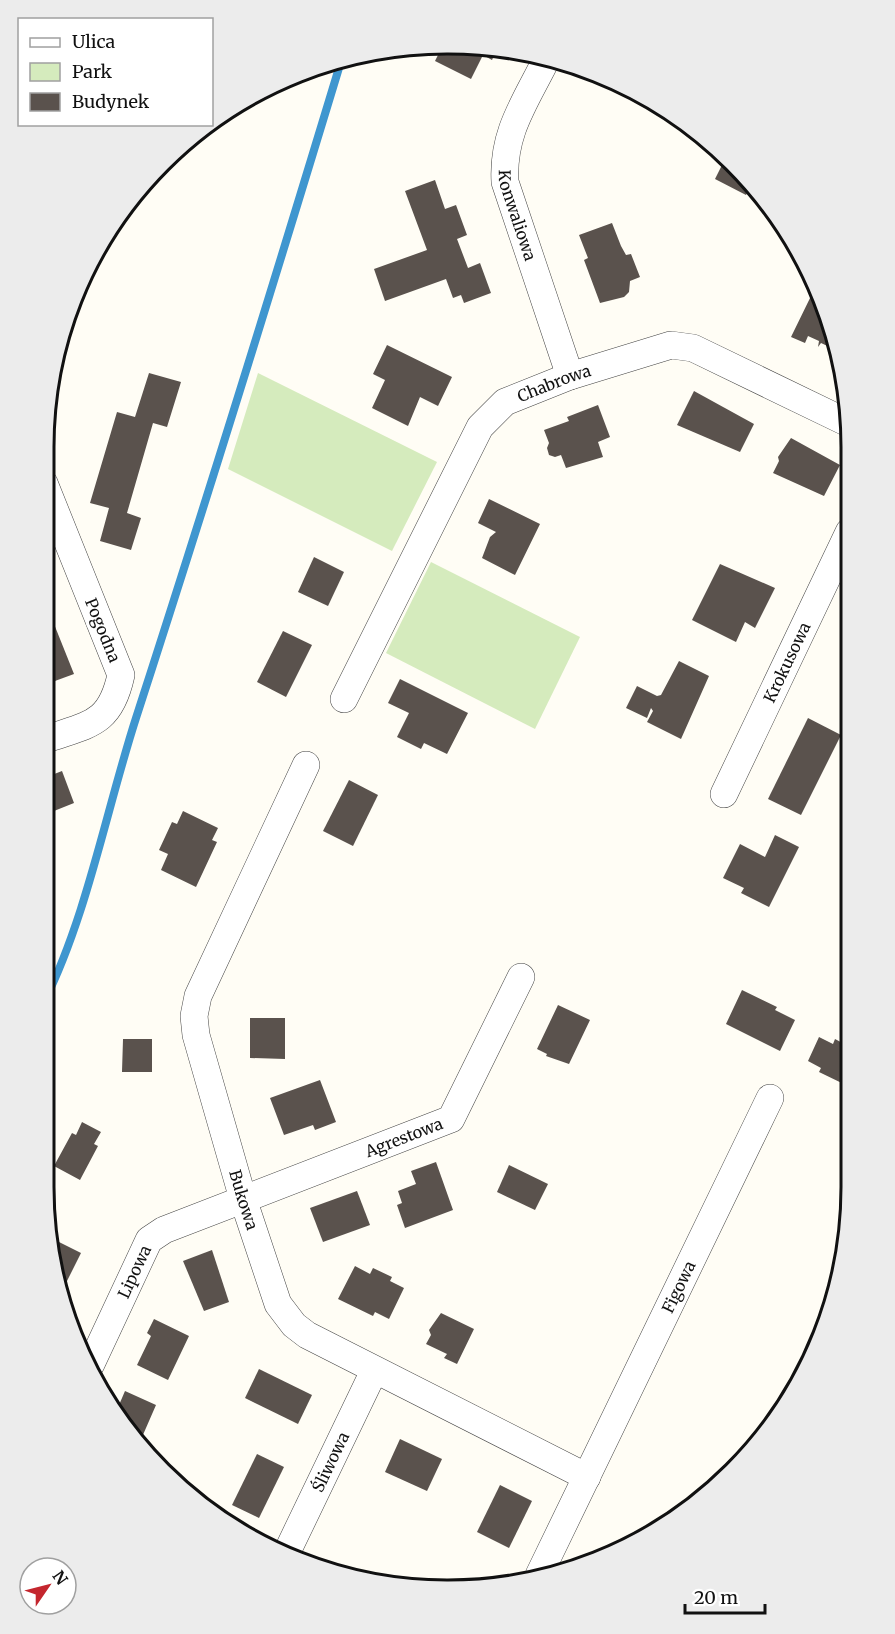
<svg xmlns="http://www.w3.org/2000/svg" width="895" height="1634" font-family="Merriweather,serif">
<rect width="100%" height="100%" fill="#fffdf5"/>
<g fill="#d5ebbd">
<polygon points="258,373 437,462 392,551 228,469"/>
<polygon points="431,562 580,637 535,729 386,653"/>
</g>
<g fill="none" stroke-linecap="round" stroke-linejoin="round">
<path stroke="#3f96cf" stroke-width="8" d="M44 1002C87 916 106 811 136 718 207 499 275 279 342 58"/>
</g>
<g fill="#5a524d">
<polygon points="443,45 469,46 498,47 492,60 483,55 471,79 435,61"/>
<polygon points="726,157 751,186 746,195 715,179"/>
<polygon points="435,180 445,209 456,205 467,235 457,239 468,268 480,263 491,293 464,303 461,295 453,298 446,279 385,301 374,269 427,250 405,191"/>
<polygon points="612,223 621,246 626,255 631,254 640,277 630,281 629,292 624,297 600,303 584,260 588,258 579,235"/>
<polygon points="812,294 823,300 836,350 821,343 818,347 819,341 808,336 805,343 791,337"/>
<polygon points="387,345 452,377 438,406 420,397 408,426 372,408 385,380 373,374"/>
<polygon points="149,373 181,382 167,427 153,423 127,513 141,518 131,550 100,541 109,508 90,503 117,412 135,417"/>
<polygon points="694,391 754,424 740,452 677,425"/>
<polygon points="598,405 610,437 598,442 603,457 566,468 561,455 555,457 549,455 547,448 549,443 544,430 569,421 567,417"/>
<polygon points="791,438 840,465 824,496 773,473 779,461 778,457"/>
<polygon points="489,499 540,524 515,575 482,558 490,537 496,532 478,523"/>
<polygon points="314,557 344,572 328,606 298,592"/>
<polygon points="720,564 775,588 755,628 745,622 736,642 692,620"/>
<polygon points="44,599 74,674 44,685"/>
<polygon points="283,631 312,645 286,697 257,682"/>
<polygon points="679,661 709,676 681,739 647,722 653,711 651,708 647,718 626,708 637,686 657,696 661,695"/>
<polygon points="400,679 468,713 447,754 424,743 421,749 397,737 409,713 388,703"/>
<polygon points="808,718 841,735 801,815 768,799"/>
<polygon points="62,771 74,803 44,815 44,778"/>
<polygon points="349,780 378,795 353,846 323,831"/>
<polygon points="183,811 218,828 212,840 217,842 196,887 161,870 168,854 159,850 172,822 177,824"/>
<polygon points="775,835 799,847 769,907 741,893 744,888 723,878 740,844 765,857"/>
<polygon points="742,990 777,1007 775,1010 795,1020 780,1051 726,1024"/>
<polygon points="558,1005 590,1020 569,1064 546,1056 547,1054 537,1049"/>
<polygon points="250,1018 285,1018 285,1059 250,1058"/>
<polygon points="819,1037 833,1044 835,1039 850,1047 850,1087 819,1072 821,1068 808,1061"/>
<polygon points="123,1039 152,1039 152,1072 122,1072"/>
<polygon points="320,1080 336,1122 315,1130 313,1125 284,1135 270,1098"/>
<polygon points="82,1122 101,1132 94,1144 98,1146 80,1180 54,1166 72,1133 76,1135"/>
<polygon points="436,1162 453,1210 405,1228 397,1205 402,1203 398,1191 416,1184 411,1171"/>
<polygon points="509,1165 548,1184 535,1210 497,1192"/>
<polygon points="357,1191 370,1225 323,1242 310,1208"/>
<polygon points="55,1240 81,1253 61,1293 53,1244"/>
<polygon points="212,1250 229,1302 204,1311 183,1261"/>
<polygon points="355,1266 370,1274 373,1268 392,1277 390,1281 404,1288 389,1319 375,1312 373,1316 338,1299"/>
<polygon points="441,1313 474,1329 457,1364 444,1358 447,1354 426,1344 431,1335 429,1330"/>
<polygon points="154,1319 189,1336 168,1380 137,1365 151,1336 147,1333"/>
<polygon points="259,1369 312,1395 298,1424 245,1398"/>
<polygon points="125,1391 156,1405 139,1444 127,1433 113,1406 115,1403 119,1405"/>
<polygon points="400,1439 442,1459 427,1491 385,1472"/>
<polygon points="257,1454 284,1467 259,1518 232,1505"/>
<polygon points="500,1485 532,1501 509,1548 477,1532"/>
</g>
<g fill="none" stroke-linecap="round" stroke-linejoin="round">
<defs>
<g id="minor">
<path id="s1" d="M547 58C526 101 502 132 505 182L570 376"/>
<path id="s2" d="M344 699 480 427 505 402 570 376 671 345 693 348 848 423"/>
<path d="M44 740C88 724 110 726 121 675L44 483"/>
<path id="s3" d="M306 765 198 996 194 1016 196 1035 243 1199 278 1304 294 1325 307 1335 587 1477"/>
<path id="s4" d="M724 794 849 532"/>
<path id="s5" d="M91 1364 149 1240 164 1230 451 1119 521 977"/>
<path id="s6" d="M287 1552 374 1371"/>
<path id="s7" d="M539 1575 770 1098"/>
</g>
</defs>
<use href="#minor" stroke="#444" stroke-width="28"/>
<use href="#minor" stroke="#fff" stroke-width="27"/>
</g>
<g text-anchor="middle" stroke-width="6" stroke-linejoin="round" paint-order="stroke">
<g font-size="16" fill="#111" stroke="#fff">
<text dy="6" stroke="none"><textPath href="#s1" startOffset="168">Konwaliowa</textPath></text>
<text dy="6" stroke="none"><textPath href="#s2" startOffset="392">Chabrowa</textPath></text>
<text transform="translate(103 630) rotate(68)" y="6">Pogodna</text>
<text dy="6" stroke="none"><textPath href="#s4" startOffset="146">Krokusowa</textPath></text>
<text dy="6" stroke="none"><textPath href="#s5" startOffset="412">Agrestowa</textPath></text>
<text dy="6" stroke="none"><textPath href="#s3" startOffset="466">Bukowa</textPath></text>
<text dy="6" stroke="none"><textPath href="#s5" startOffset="102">Lipowa</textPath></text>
<text dy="6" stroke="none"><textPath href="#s7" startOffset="320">Figowa</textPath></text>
<text dy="6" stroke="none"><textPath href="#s6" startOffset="100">Śliwowa</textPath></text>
</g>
</g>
<path d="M0 0H895V1634H0ZM447 54H448A393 393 0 0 1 841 447V1187A393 393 0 0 1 448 1580H447A393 393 0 0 1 54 1187V447A393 393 0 0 1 447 54Z" fill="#ececec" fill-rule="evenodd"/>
<path fill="none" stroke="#111" stroke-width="3" d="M447 54H448A393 393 0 0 1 841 447V1187A393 393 0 0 1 448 1580H447A393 393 0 0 1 54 1187V447A393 393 0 0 1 447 54Z"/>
<rect x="18" y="18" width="195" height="108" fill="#ffffff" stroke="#a0a0a0" stroke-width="1.5"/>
<rect x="30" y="38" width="30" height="9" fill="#ffffff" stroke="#a0a0a0" stroke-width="1.5"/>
<text x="72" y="48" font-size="18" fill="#111111">Ulica</text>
<rect x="30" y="63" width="30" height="18" fill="#d5ebbd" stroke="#a0a0a0" stroke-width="1.5"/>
<text x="72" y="78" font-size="18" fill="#111111">Park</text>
<rect x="30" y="93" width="30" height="18" fill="#5a524d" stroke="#a0a0a0" stroke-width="1.5"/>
<text x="72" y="108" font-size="18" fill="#111111">Budynek</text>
<g transform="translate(48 1586) rotate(55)"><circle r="28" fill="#ffffff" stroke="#a0a0a0" stroke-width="1.5"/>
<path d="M0-4.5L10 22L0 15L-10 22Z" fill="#c4262e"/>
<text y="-9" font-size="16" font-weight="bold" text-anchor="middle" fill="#111111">N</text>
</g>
<path d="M685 1604v9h80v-9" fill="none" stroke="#111111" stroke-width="3"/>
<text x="694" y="1604" font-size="18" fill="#111111" stroke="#ffffff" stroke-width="4.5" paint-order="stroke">20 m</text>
</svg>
